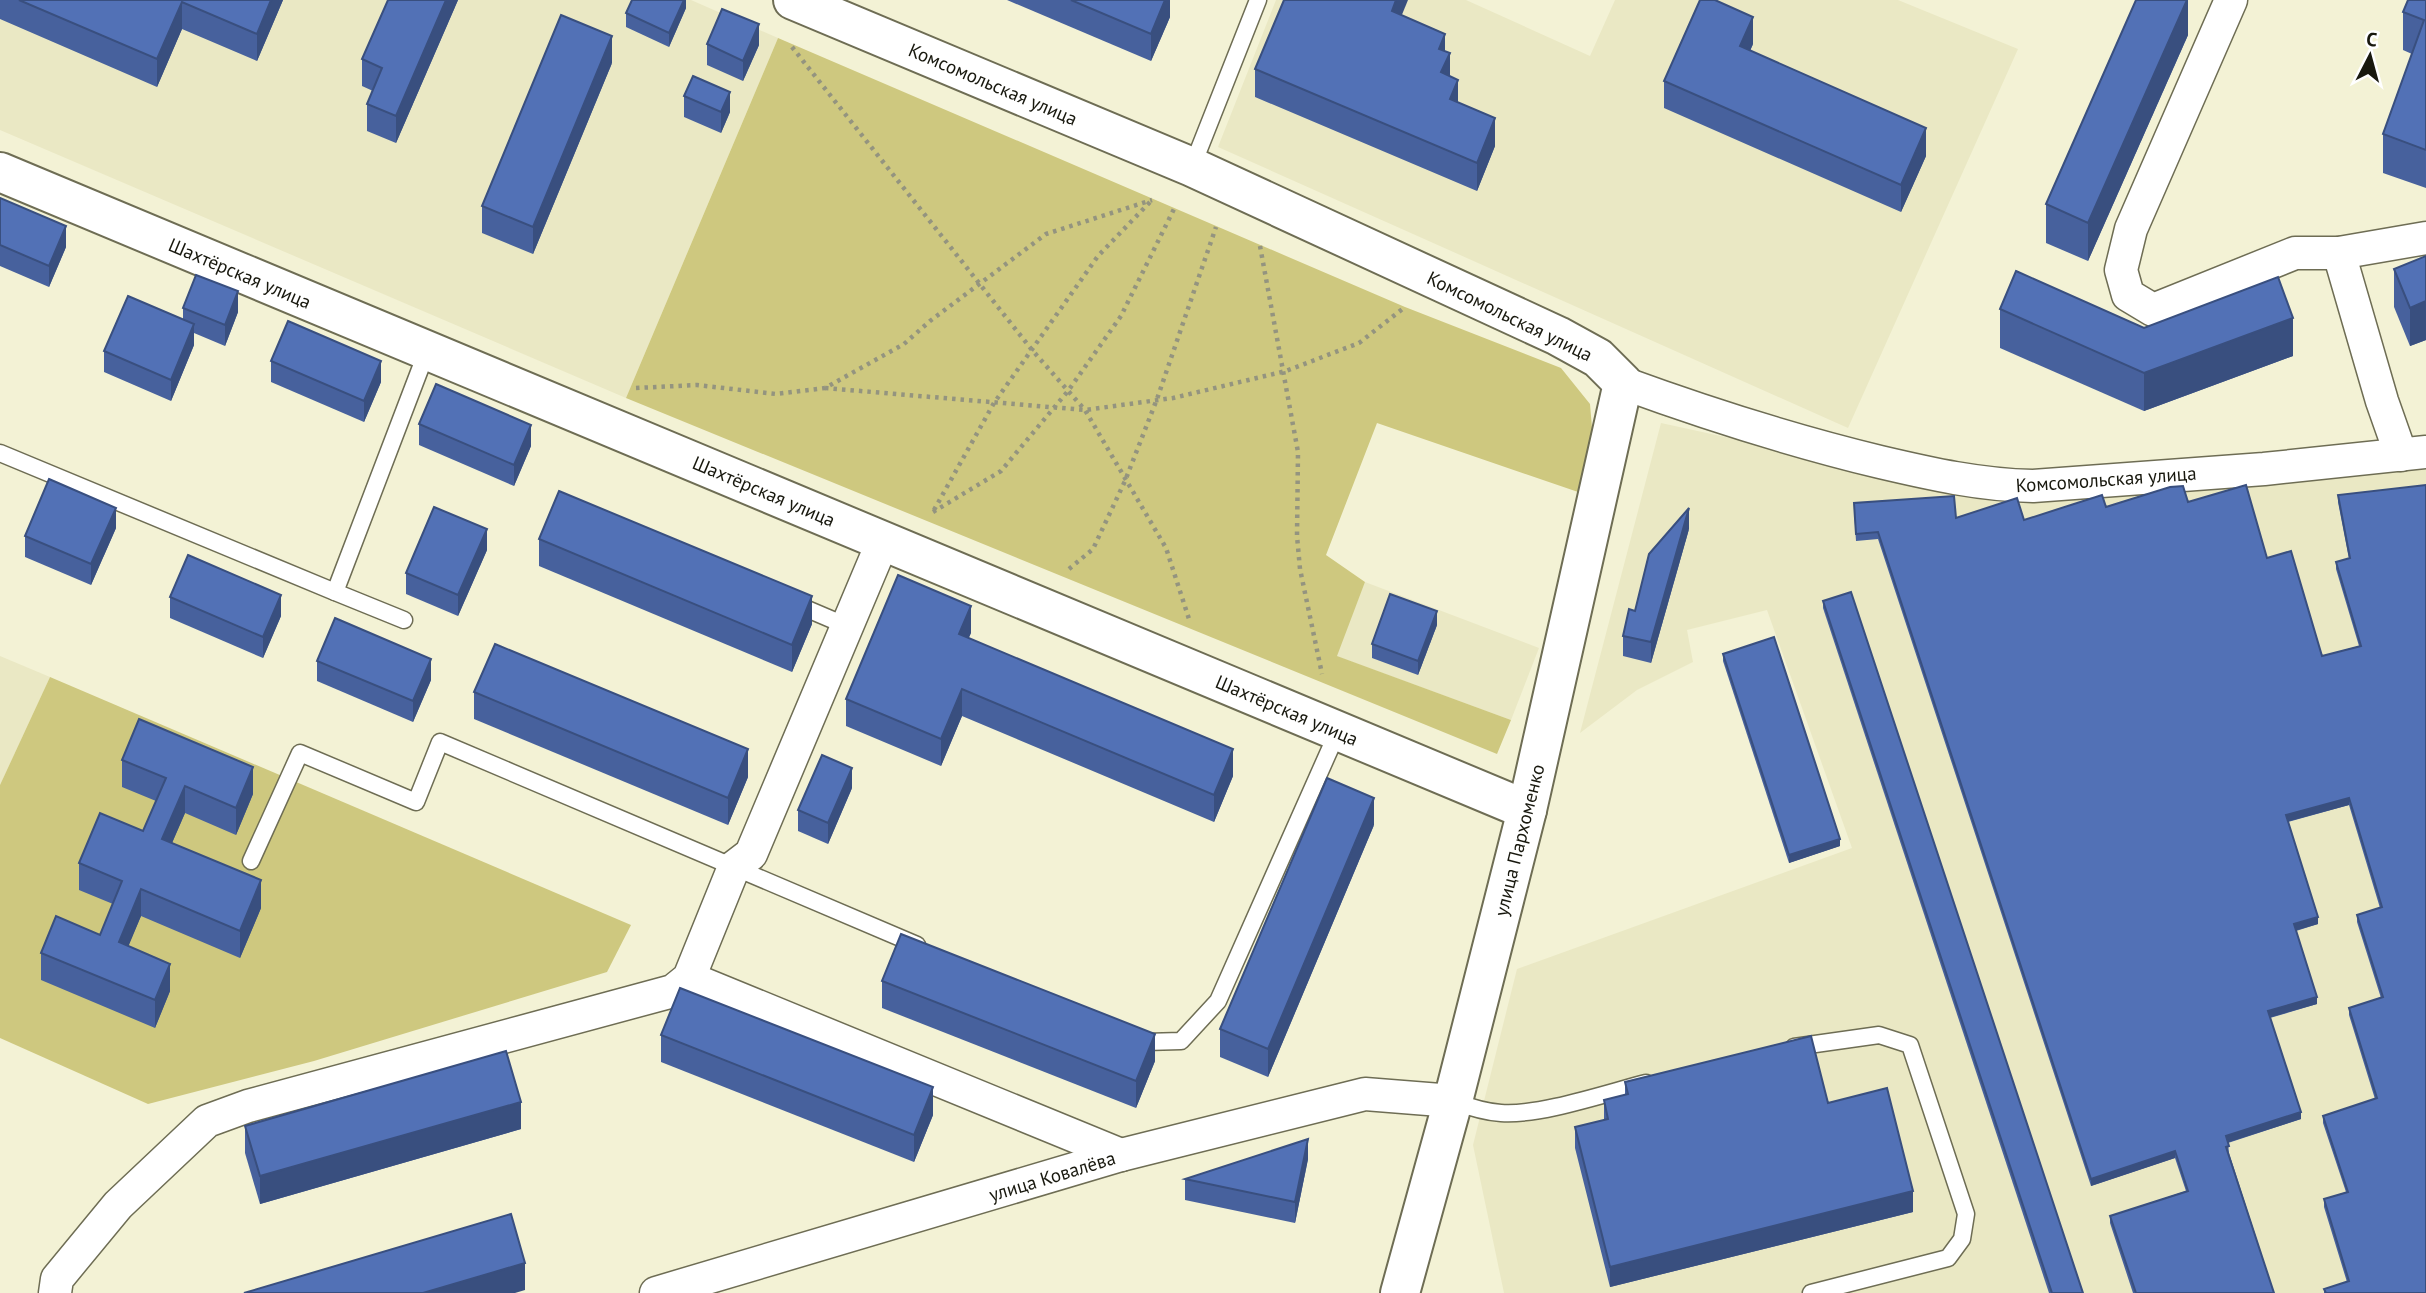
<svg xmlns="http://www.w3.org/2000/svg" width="2426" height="1293" font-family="'PT Sans',sans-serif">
<rect width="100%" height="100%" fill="#f3f2d5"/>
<g fill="#eae8c4">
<polygon points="0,0 691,0 778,38 626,398 0,130"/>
<polygon points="1276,0 1466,0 1590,56 1615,0 1898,0 2018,49 1848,428 1218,147"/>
<polygon points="1661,423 2021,502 2426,468 2426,1293 1504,1293 1473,1145 1517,969 1852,848 1767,610 1687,630 1693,662 1637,690 1580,733"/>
<polygon points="1365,582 1539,648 1511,720 1336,656"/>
<polygon points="0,656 50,677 0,785"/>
</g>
<g fill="#cec87f">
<polygon points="778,38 1405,307 1561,368 1590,404 1593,440 1581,493 1377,423 1326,555 1365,582 1337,656 1511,720 1497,754 626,398"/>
<polygon points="50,677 631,925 607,972 314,1061 148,1104 0,1038 0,785"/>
</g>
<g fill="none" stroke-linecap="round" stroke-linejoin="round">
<defs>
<g id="service">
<polyline points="1192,167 1258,0"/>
<polyline points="0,453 335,592"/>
<polyline points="793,603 847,626"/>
<polyline points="404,620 335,592 427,351"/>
<polyline points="251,861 300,753 416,802 440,742 917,945"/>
<polyline points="1134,1037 1145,1042 1181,1041 1218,1001 1338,731"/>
<polyline points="1794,1047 1879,1035 1910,1045 1966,1214 1962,1239 1948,1258 1811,1293"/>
<path d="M1453 1101C1469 1107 1484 1112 1501 1113 1539 1116 1607 1093 1646 1083"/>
</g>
<g id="minor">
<polyline points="2231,0 2131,229 2121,270 2128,295 2153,310 2295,253 2339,253 2426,238"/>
<polyline points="2339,253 2382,401 2401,455"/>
<path d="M1623 383C1708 414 1793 441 1880 462 1931 474 1980 485 2033 486L2264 469 2426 452"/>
<polyline points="689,978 1121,1155"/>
<polyline points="55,1293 57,1279 118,1205 207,1121 248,1106 673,991 689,978 734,867 751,854 883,541"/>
<polyline points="656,1293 1121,1155 1365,1094 1453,1101"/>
</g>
<g id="tertiary">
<polyline points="793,0 1192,167 1558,336 1598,358 1623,383 1527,810 1453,1101 1400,1293"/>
<polyline points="0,172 1527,810"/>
</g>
</defs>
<use href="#service" stroke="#6e6d54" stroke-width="19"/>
<use href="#minor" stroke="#6e6d54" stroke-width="35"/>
<use href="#tertiary" stroke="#6e6d54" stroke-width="42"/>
<g stroke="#94947f" stroke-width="4.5" stroke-dasharray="3.5 5" stroke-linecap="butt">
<polyline points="792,47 1032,350 1085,410 1166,548 1189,619"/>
<polyline points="1260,246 1298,452 1297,536 1300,569 1322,674"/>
<polyline points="636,388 697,385 776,394 825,388 904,344 930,321 1046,234 1152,200"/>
<polyline points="825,388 1085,410 1173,398 1286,371 1359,343 1405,307"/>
<polyline points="934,510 994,403 1098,256 1151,201"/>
<polyline points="933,512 1001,471 1068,391 1121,316 1174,209"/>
<polyline points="1069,569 1093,549 1125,481 1157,399 1216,227"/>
</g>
<use href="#service" stroke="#fff" stroke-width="16"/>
<use href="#minor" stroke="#fff" stroke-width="32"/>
<use href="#tertiary" stroke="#fff" stroke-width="38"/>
</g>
<g fill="#47619d">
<polygon points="0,0 283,0 257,61 182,29 157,87 0,19"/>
<polygon points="388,0 458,0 396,143 367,131 367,104 373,91 362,86 362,59"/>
<polygon points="686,0 686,8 669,47 626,27 626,13"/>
<polygon points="1007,0 1170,0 1170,17 1151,61"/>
<polygon points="2188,0 2188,35 2088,261 2046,243 2046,204"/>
<polygon points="2426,0 2426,188 2383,173 2383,134 2412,54 2403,50 2403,12"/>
<polygon points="1402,15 1445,51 1450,76 1458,103 1495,146 1477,191 1255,97 1255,69"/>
<polygon points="707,44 759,45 743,81 707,65"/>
<polygon points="1753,44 1750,51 1926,156 1901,212 1664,108 1664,81"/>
<polygon points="612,63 533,254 482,233 482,206"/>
<polygon points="684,96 730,112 721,133 684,117"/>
<polygon points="0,198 66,247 49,287 0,266"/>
<polygon points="2426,256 2426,340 2410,346 2394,307 2394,269"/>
<polygon points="183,308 238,312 225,346 194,333 194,345 171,401 104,372 104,351 183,319"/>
<polygon points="2000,309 2144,328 2293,356 2144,411 2000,348"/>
<polygon points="271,361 381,382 364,422 271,382"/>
<polygon points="419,424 531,446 514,486 419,445"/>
<polygon points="2426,485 2426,1293 2324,1293 2324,1289 2347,1282 2324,1207 2324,1199 2346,1192 2323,1123 2323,1116 2375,1099 2349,1015 2349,1008 2381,998 2357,922 2357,915 2380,908 2349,805 2288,822 2318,924 2296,931 2317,1004 2270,1018 2301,1119 2228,1143 2229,1153 2274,1293 2133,1293 2110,1223 2110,1216 2186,1191 2175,1158 2091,1186 1878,539 1856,541 1854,510 1956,518 2024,520 2106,507 2188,502 2267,558 2322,656 2359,646 2336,569 2336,562 2349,559 2338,502 2338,495"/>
<polygon points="116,528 91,585 25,557 25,536"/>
<polygon points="1689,529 1651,663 1623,656 1623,636 1635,611"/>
<polygon points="539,539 812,624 792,672 539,566"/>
<polygon points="487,550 458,616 406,594 406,573"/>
<polygon points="170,597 281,616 263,658 170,618"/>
<polygon points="1823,601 2083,1293 2049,1293 1823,608"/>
<polygon points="1437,625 1418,675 1372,658 1372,644"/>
<polygon points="971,633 968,638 1233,776 1214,822 962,716 941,766 846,726 846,699"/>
<polygon points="1723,654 1840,846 1789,863 1723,661"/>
<polygon points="317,661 431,680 413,722 317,681"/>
<polygon points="474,692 748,777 728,825 474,719"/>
<polygon points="122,760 253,794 236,835 185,813 172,843 261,908 240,958 141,916 128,946 170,991 155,1028 41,980 41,953 100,935 113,904 79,890 79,863 143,831 156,801 122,787"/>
<polygon points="852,788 828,844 798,831 798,810"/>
<polygon points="1374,825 1268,1077 1220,1057 1220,1029"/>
<polygon points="882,981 1155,1061 1136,1108 882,1008"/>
<polygon points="661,1035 933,1115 914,1162 661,1062"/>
<polygon points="1625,1082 1828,1103 1913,1212 1610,1287 1575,1148 1575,1127 1604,1120 1604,1100 1625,1095"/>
<polygon points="245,1126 521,1129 260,1204 245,1153"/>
<polygon points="1308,1159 1295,1223 1185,1200 1185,1179"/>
</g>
<g fill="#394f7f">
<polygon points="271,0 283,0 257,61 257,34"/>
<polygon points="446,0 458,0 396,143 396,116"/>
<polygon points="684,0 686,0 686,8 669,47 669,33"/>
<polygon points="1165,0 1170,0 1170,17 1151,61 1151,34"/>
<polygon points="1396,0 1408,0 1392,39 1392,11"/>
<polygon points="2187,0 2188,0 2188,35 2088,261 2088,223"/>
<polygon points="182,2 182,29 157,87 157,59"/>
<polygon points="1753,17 1753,44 1740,73 1740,46"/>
<polygon points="759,24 759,45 743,81 743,61"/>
<polygon points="1445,34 1445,62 1439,49"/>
<polygon points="612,36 612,63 533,254 533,227"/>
<polygon points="1450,53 1450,81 1441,72"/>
<polygon points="1458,80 1458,108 1450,99"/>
<polygon points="730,92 730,112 721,133 721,112"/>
<polygon points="1495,118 1495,146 1477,191 1477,163"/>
<polygon points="1926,128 1926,156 1901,212 1901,185"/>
<polygon points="66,226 66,247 49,287 49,266"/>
<polygon points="238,291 238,312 225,346 225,325"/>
<polygon points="2426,301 2426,340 2410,346 2410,308"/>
<polygon points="2293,318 2293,356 2144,411 2144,373"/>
<polygon points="194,324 194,345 171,401 171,380"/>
<polygon points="381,361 381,382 364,422 364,401"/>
<polygon points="531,425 531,446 514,486 514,465"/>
<polygon points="116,508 116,528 91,585 91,564"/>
<polygon points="1689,508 1689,529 1651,663 1651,642"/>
<polygon points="487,529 487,550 458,616 458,595"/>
<polygon points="281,595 281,616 263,658 263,637"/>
<polygon points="812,596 812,624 792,672 792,645"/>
<polygon points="971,606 971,633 959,661 959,634"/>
<polygon points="1437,611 1437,625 1418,675 1418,661"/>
<polygon points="431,659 431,680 413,722 413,701"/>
<polygon points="962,689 962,716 941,766 941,739"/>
<polygon points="748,749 748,777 728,825 728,798"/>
<polygon points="1233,749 1233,776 1214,822 1214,795"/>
<polygon points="253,767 253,794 236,835 236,808"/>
<polygon points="852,768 852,788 828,844 828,823"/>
<polygon points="185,786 185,813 162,866 162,839"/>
<polygon points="1374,798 1374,825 1268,1077 1268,1049"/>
<polygon points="2349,798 2349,805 2286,822 2286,815"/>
<polygon points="1840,839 1840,846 1789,863 1789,855"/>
<polygon points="261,880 261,908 240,958 240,931"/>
<polygon points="141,889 141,916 119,969 119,942"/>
<polygon points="2318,917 2318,924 2294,931 2294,924"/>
<polygon points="170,964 170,991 155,1028 155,1000"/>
<polygon points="2317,997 2317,1004 2268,1018 2268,1011"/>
<polygon points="1155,1034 1155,1061 1136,1108 1136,1081"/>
<polygon points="933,1087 933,1115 914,1162 914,1135"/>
<polygon points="521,1102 521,1129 260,1204 260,1176"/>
<polygon points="2301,1112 2301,1119 2226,1143 2226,1136"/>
<polygon points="1308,1139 1308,1159 1295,1223 1295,1202"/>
<polygon points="2175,1151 2175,1158 2091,1186 2091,1179"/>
<polygon points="1913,1191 1913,1212 1610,1287 1610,1267"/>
<polygon points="525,1263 525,1290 515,1293 423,1293"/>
</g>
<g fill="#5271b6" stroke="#394f7f" stroke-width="2">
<polygon points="19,0 271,0 257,34 182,2 157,59"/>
<polygon points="388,0 446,0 396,116 367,104 382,68 362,59"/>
<polygon points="632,0 684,0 669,33 626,13"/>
<polygon points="1071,0 1165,0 1151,34"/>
<polygon points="1284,0 1396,0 1392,11 1445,34 1439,49 1450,53 1441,72 1458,80 1450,99 1495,118 1477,163 1255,69"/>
<polygon points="1700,0 1715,0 1753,17 1740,46 1926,128 1901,185 1664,81"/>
<polygon points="2136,0 2187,0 2088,223 2046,204"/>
<polygon points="2408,0 2426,0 2426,150 2383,134 2424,20 2403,12"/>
<polygon points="722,9 759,24 743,61 707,44"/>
<polygon points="561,15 612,36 533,227 482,206"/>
<polygon points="693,76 730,92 721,112 684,96"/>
<polygon points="0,198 66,226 49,266 0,245"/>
<polygon points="2426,256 2426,301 2410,308 2394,269"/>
<polygon points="2016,271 2144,328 2278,277 2293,318 2144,373 2000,309"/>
<polygon points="196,275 238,291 225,325 183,308"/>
<polygon points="128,296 194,324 171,380 104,351"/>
<polygon points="288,321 381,361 364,401 271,361"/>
<polygon points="436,384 531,425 514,465 419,424"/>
<polygon points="49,479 116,508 91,564 25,536"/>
<polygon points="2246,485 2267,558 2291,551 2322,656 2361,646 2336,562 2350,558 2338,495 2426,485 2426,1293 2326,1293 2324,1289 2349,1281 2324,1199 2348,1192 2323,1116 2377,1098 2349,1008 2383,997 2357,915 2382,907 2349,798 2286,815 2318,917 2294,924 2317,997 2268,1011 2301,1112 2226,1136 2229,1146 2226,1147 2274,1293 2136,1293 2110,1216 2188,1191 2175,1151 2091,1179 1878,532 1856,534 1854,503 1954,496 1956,518 2017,498 2024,520 2102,495 2106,507 2170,487 2183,486 2188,502"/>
<polygon points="559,491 812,596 792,645 539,539"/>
<polygon points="434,507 487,529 458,595 406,573"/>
<polygon points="1689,508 1651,642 1623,636 1629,609 1635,611 1649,554"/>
<polygon points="188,555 281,595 263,637 170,597"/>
<polygon points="898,575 971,606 959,634 1233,749 1214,795 962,689 941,739 846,699"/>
<polygon points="1851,592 2083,1293 2052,1293 1823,601"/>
<polygon points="1390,594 1437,611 1418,661 1372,644"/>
<polygon points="335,618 431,659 413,701 317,661"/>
<polygon points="1774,637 1840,839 1789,855 1723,654"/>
<polygon points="495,644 748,749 728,798 474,692"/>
<polygon points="139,719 253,767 236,808 185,786 162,839 261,880 240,931 141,889 119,942 170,964 155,1000 41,953 56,916 100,935 122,881 79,863 100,813 143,831 166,778 122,760"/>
<polygon points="822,755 852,768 828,823 798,810"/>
<polygon points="1327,778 1374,798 1268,1049 1220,1029"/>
<polygon points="901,934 1155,1034 1136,1081 882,981"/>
<polygon points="680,988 933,1087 914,1135 661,1035"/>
<polygon points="1811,1036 1828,1103 1887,1088 1913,1191 1610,1267 1575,1127 1608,1119 1604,1100 1628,1094 1625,1082"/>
<polygon points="506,1051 521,1102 260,1176 245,1126"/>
<polygon points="1308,1139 1295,1202 1185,1179"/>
<polygon points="511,1214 525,1263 423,1293 244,1293"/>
</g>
<g text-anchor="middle" stroke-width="5" stroke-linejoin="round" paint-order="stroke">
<g font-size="19" fill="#18180e" stroke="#fff">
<text transform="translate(993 84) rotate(23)" y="7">Комсомольская улица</text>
<text transform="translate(240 273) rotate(23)" y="7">Шахтёрская улица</text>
<text transform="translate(1510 316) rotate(26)" y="7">Комсомольская улица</text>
<text transform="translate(2106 479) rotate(-4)" y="7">Комсомольская улица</text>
<text transform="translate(764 491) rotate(23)" y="7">Шахтёрская улица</text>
<text transform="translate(1287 710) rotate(23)" y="7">Шахтёрская улица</text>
<text transform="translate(1519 840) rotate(-76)" y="7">улица Пархоменко</text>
<text transform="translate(1052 1176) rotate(-17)" y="7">улица Ковалёва</text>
</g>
</g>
<g transform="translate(2370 56) rotate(6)" stroke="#ffffff" stroke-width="5" paint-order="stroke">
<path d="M0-5L12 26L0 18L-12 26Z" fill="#18180e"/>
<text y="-10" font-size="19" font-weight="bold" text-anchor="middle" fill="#18180e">С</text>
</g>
</svg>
